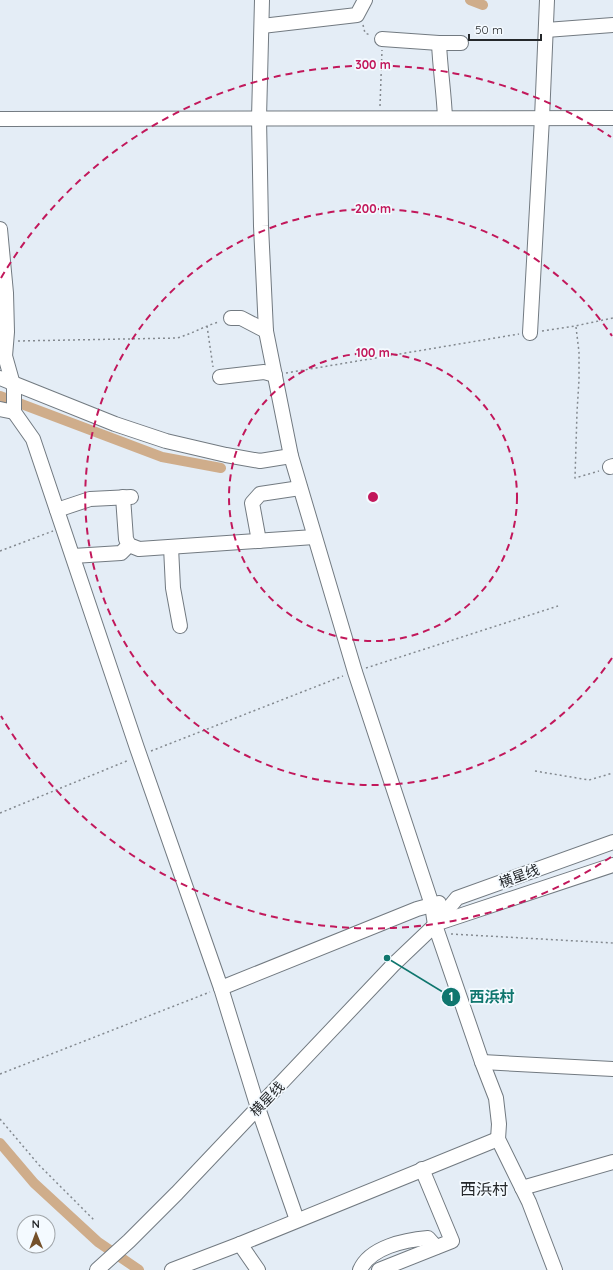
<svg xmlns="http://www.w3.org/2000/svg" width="613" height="1270" font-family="Quicksand,'Noto Sans SC',sans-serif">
<rect width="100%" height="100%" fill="#e4edf6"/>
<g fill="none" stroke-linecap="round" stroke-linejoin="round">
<g stroke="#cfad8b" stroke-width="10">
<polyline points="470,0 483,5"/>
<polyline points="0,396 162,457 221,468"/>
<polyline points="0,1143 34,1183 98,1242 139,1270"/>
</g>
<defs>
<g id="minor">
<polyline points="262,0 259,118 261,226 266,331 291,456 355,672 432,905 435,925 482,1062 496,1098 499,1124 498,1139 529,1202 555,1270"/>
<polyline points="262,26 357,15 365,0"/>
<polyline points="546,30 613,25"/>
<polyline points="382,39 439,43 461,43"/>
<path d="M439 43C440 68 444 93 445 118"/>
<polyline points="0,119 613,118"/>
<polyline points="0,229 6,293 7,332 5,356 14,388 14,412 33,439 137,748 221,988 258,1108 297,1220"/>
<polyline points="231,318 241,318 266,331"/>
<polyline points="530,333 542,118 547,0"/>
<polyline points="220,377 264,372 275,375"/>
<polyline points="0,378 115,424 166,441 226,455 260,461 291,456"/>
<polyline points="0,409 14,412"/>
<polyline points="610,467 613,466"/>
<polyline points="123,497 126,539 129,545 139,549 314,537"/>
<polyline points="57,510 90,499 131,497"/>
<polyline points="259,541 252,503 260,494 300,488"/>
<polyline points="171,547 173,588 180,626"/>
<polyline points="73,556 121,553 129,545"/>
<polyline points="435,924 613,865"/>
<polyline points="221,988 417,909 439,903"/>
<polyline points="482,1062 613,1069"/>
<polyline points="522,1188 613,1162"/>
<polyline points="240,1244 258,1270"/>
<polyline points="97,1270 129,1241 177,1193 393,965 435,925 457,898 613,842"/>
<polyline points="172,1270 240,1244 498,1139"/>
<path d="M360 1270C370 1247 405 1240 428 1238L436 1247"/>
<polyline points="379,1270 452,1241 422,1169"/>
</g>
</defs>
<use href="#minor" stroke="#727a81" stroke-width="16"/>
<g stroke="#83898f" stroke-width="1.5" stroke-dasharray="2 3" stroke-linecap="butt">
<polyline points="363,25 365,33 370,35"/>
<polyline points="380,106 382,50"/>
<polyline points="207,326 213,367"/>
<polyline points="576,327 579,352 579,380 577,412 575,478 599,471"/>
<polyline points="542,331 575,326 613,318"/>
<path d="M18 341 177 338C192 334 204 326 219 322"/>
<polyline points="286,373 519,334"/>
<polyline points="0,551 53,531"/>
<polyline points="366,668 558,606"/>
<polyline points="151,751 343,676"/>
<polyline points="535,771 589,780 613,773"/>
<polyline points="0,813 129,760"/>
<polyline points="451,934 613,943"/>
<polyline points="0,1074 210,992"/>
<polyline points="0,1119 39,1165 95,1221"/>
</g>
<use href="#minor" stroke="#fff" stroke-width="14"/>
</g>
<g fill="none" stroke="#c2185b" stroke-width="2" stroke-dasharray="7 5">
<circle cx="373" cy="497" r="144"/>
<path d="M612 658A288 288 0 1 1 612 336"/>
<path d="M611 857A432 432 0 0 1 1 716M1 278A432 432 0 0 1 611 137"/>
</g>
<g text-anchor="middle" stroke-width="3.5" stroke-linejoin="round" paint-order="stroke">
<g font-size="14" fill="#24272a" stroke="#f4faff">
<text transform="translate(519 876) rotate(-20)" y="5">横星线</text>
<text transform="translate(267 1099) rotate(-46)" y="5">横星线</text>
</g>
<g font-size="16" fill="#24272a" stroke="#f4faff">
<text x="484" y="1195">西浜村</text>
</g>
</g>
<circle cx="373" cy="497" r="6" fill="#c2185b" stroke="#f4faff" stroke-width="2"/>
<g font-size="12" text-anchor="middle" font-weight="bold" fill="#c2185b" stroke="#f4faff" stroke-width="3.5" stroke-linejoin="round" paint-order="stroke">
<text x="373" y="69">300 m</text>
<text x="373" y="213">200 m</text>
<text x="373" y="357">100 m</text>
</g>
<path fill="none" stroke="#0f766e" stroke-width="1.5" d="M387 958L451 997"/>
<g fill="#0f766e" stroke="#f4faff" stroke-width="1.5">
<circle cx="387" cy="958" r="4"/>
<circle cx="451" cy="997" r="10"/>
</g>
<g font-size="12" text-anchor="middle" font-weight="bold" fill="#fff">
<text x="451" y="1001">1</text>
</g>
<g font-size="15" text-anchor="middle" font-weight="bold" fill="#0f766e" stroke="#f4faff" stroke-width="3.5" stroke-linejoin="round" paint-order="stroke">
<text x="492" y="1002">西浜村</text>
</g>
<g transform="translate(36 1234) rotate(359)"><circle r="19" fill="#f4faff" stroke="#a1a6aa"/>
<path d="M0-3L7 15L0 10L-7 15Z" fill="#74502a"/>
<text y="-6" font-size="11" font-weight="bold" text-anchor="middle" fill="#24272a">N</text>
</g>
<path d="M469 34v6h72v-6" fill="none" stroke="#24272a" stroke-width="2"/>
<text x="475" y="34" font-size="12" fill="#24272a" stroke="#f4faff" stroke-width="3" paint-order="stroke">50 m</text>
</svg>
